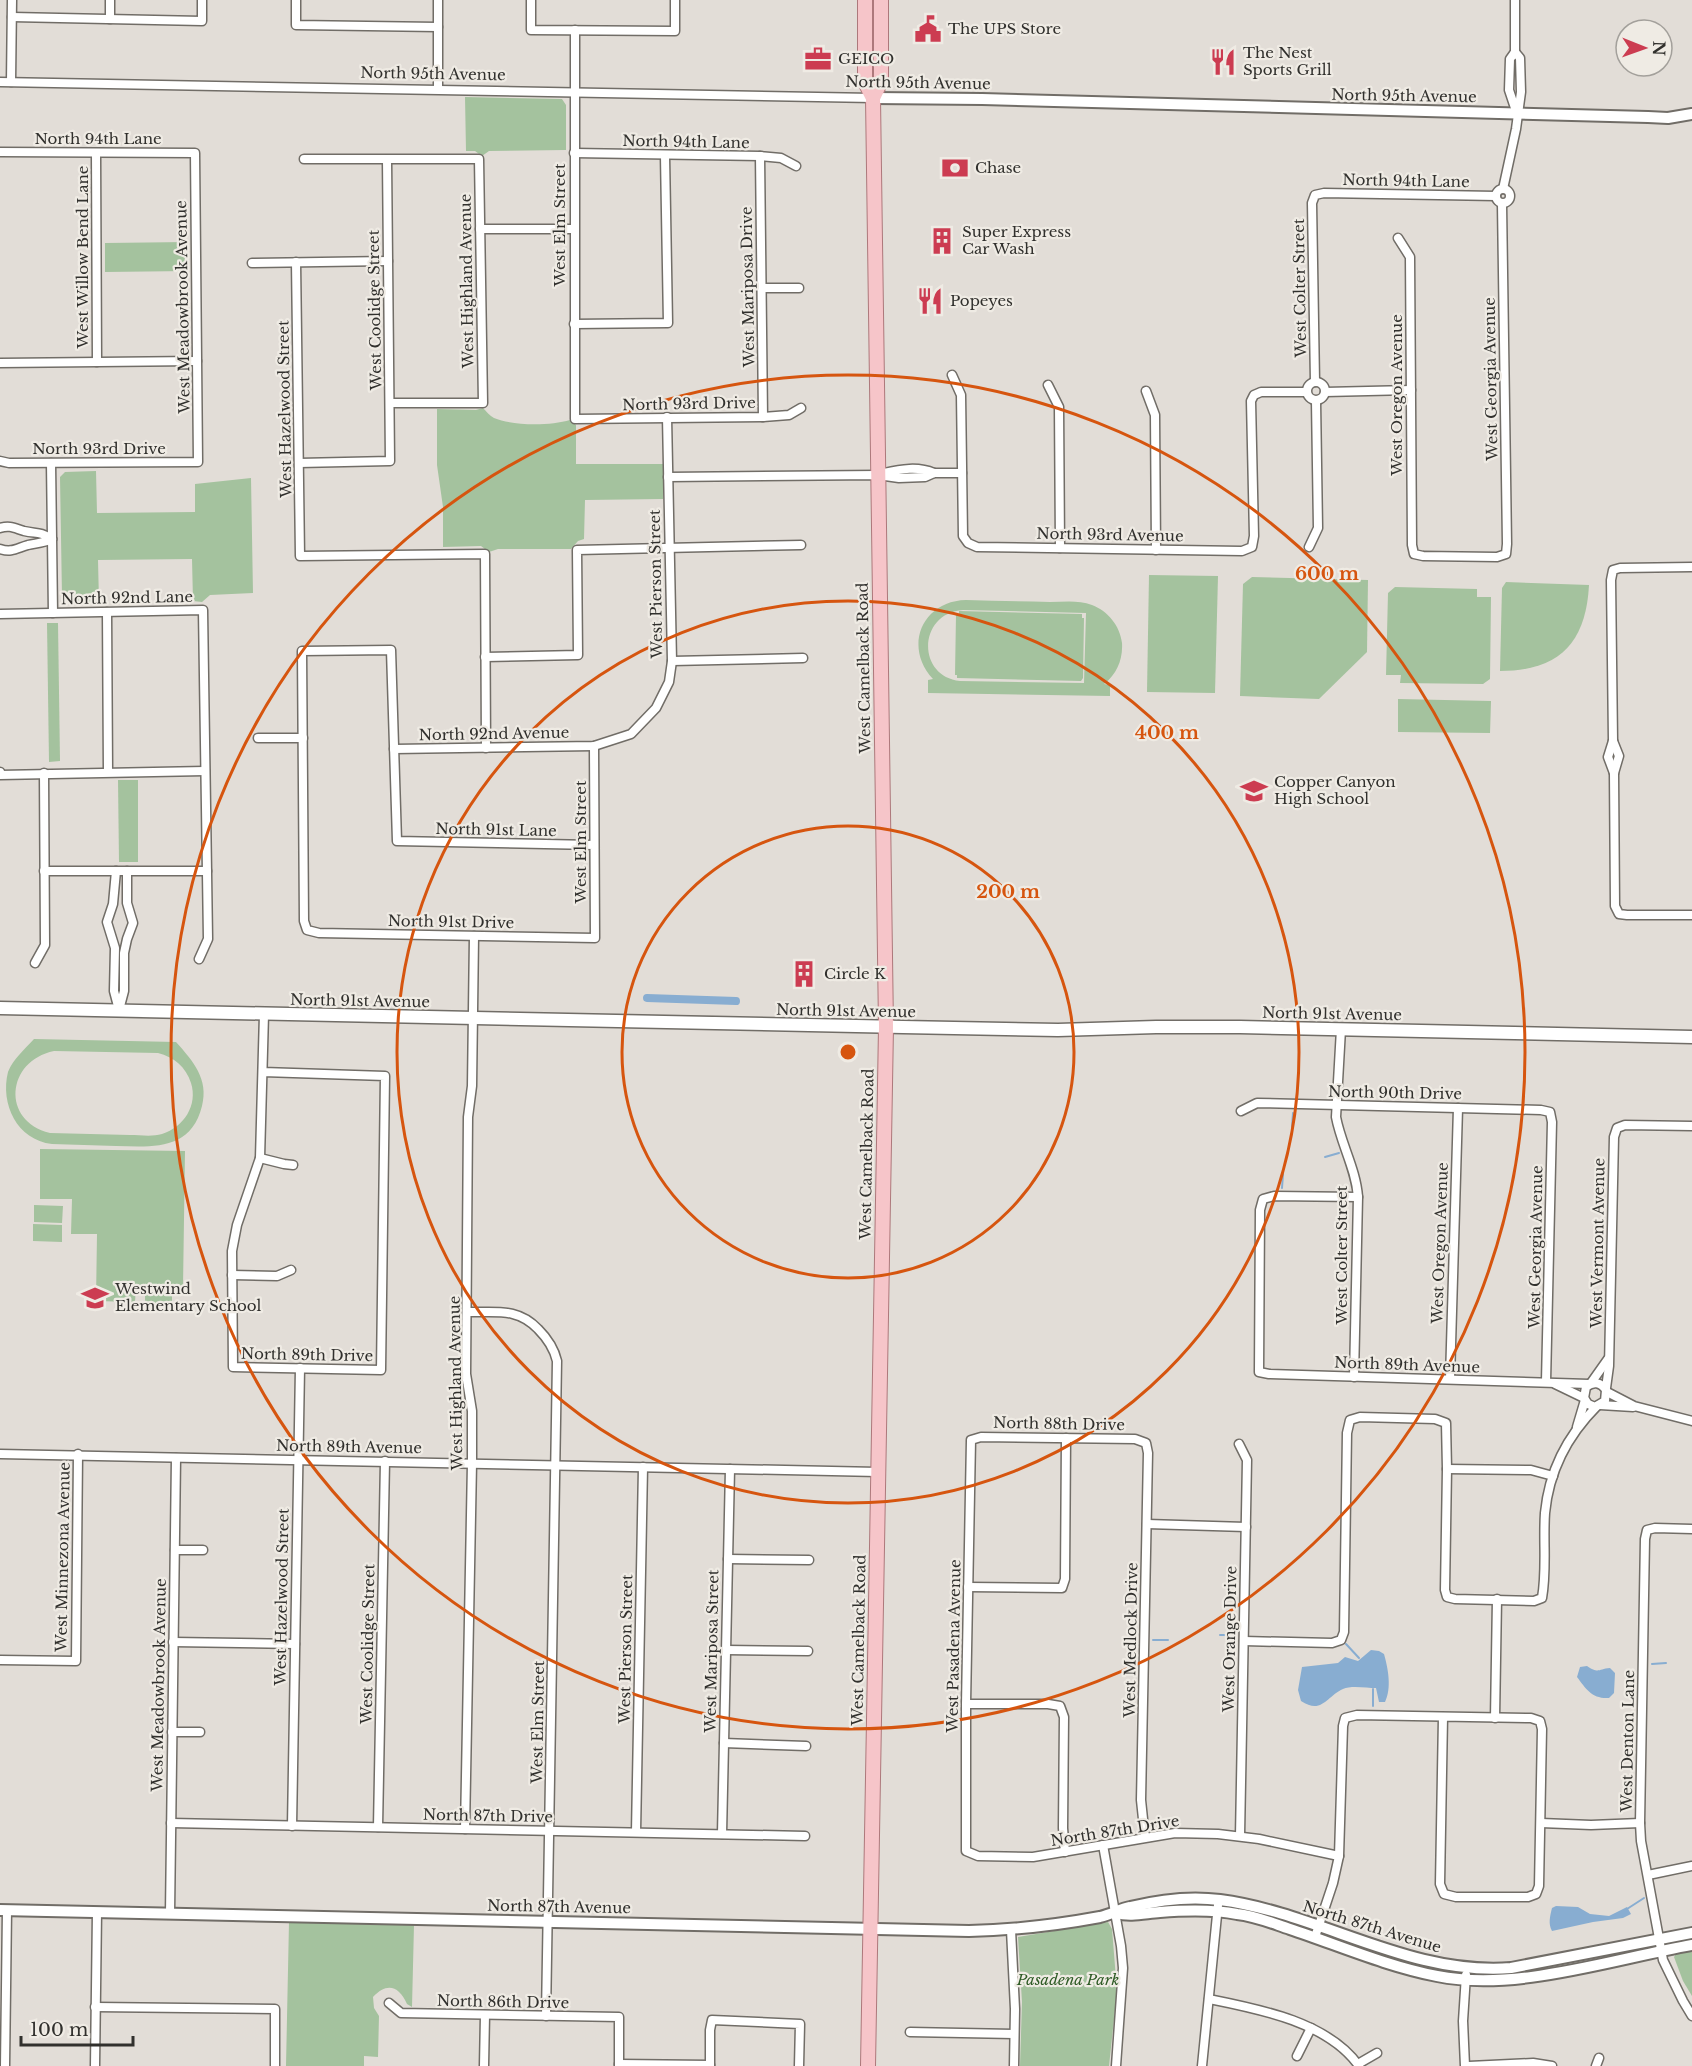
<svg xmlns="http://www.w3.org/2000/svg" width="1692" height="2066" font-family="'Libre Baskerville',serif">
<rect width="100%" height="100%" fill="#e2ddd7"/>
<g fill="#a4c29e" fill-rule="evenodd">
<polygon points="465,97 562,99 566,105 566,150 489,151 482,156 475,151 466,151"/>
<polygon points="188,242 189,271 105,272 105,243"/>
<path d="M483 408C486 411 490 416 494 418 513 426 550 426 570 420L576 425V464H663V499L585 500 584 539 578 541 571 549H498L489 552 481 546 443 547V507L437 465V409L476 410Z"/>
<polygon points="96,471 97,513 195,512 195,484 251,478 253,593 210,595 202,602 193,601 192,559 98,560 99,602 66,603 62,596 60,477 65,472"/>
<polygon points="1149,575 1218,576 1215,693 1147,692"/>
<polygon points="1252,577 1368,580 1367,652 1319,699 1240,696 1243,584"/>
<path d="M1506 582 1589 585C1586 643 1559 671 1500 671L1502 588Z"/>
<polygon points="1395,587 1477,589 1477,597 1491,597 1490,679 1483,684 1400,683 1401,675 1386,675 1388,593"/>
<path d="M966 600C994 601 1022 601 1050 602 1064 602 1079 600 1092 605 1108 611 1120 626 1122 643 1123 659 1117 674 1104 684L1110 685V696L928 693V680L933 679C903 647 922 601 966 600ZM963 610 1086 613 1084 683 960 681C916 676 918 613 963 610Z"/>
<polygon points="959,611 1082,614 1082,618 1084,618 1083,678 1081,681 957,678 957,675 955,675 956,615 959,615"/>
<polygon points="47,623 58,623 60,761 49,762"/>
<polygon points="1398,699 1491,701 1490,733 1398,732"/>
<polygon points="118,780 138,780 138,862 119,862"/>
<path d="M34 1039 176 1042C193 1061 209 1079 202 1106 191 1151 152 1147 116 1146 95 1145 73 1145 52 1144 17 1140 0 1104 8 1072 13 1059 25 1049 34 1039ZM54 1051 158 1053C174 1057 186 1067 191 1083 198 1105 184 1127 162 1134 152 1137 140 1135 130 1135 103 1134 77 1134 50 1133 1 1121 6 1061 54 1051Z"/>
<polygon points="40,1149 185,1151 183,1287 136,1286 135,1302 96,1301 97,1234 71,1234 72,1199 40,1199"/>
<polygon points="34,1205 63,1206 62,1223 34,1222"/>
<polygon points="33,1224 62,1225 62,1242 33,1241"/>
<polygon points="145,1292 172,1293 172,1310 145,1310"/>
<path d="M289 1922 414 1925 412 2007 407 2004C399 1986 387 1982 373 1997L374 2008 379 2016 378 2057 364 2056V2066H286Z"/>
<polygon points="1108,1922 1112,1929 1117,1991 1109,2066 1020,2066 1022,2002 1018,1937"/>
<polygon points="1678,1951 1692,1951 1692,1996 1683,1981 1674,1957"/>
</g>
<g fill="#88add1">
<path d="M1371 1650 1379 1651 1384 1654C1388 1668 1392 1688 1385 1702H1379L1376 1688C1367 1688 1351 1685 1343 1689 1327 1696 1322 1715 1301 1701L1298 1690 1302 1667 1338 1663 1345 1657 1358 1661Z"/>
<path d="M1587 1666C1599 1674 1598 1669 1610 1668L1615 1673 1614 1693 1609 1698C1592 1699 1586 1689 1577 1677L1580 1667Z"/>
<path d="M1556 1906 1578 1907 1590 1914 1609 1916 1627 1907 1631 1914 1623 1918 1593 1922 1552 1931C1548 1924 1550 1916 1552 1908Z"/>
</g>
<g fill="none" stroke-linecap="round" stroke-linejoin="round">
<g stroke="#88add1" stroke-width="2">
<polyline points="1292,1127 1293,1113"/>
<polyline points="1325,1157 1339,1153"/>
<polyline points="1282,1188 1283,1174"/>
<polyline points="1220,1635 1236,1635"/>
<polyline points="1153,1640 1168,1640"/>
<polyline points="1346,1644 1359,1658"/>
<polyline points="1652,1664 1666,1663"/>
<polyline points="1373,1706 1373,1689"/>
<polyline points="1627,1909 1644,1898"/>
</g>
<polyline stroke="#88add1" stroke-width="8" points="647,998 736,1001"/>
<defs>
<g id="minor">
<polyline points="296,0 296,25 438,27"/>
<polyline points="438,0 438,89"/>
<polyline points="531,0 531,30 675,31 675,0"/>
<polyline points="1515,0 1515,52 1510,59 1509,90 1516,111"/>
<polyline points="12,17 202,21 202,0"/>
<polyline points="110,19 110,0"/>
<polyline points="575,30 575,419 763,417 789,415 801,408"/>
<polyline points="0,82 873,98"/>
<polyline points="11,82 12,0"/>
<polyline points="0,152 195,153 198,462 9,463 0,461"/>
<polyline points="96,153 97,362"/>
<polyline points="574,153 760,156 781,158 796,166"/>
<polyline points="760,156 763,417"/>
<polyline points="304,159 479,159 483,403 390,403"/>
<circle cx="1503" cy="196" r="7"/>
<polyline points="1503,189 1516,129 1521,92 1520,58 1515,52"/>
<polyline points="480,229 574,229"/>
<polyline points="1398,238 1410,257 1412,545 1414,554 1423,556 1497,557 1506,554 1507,544 1502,204"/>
<polyline points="296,262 300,556 485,554 486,748"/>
<polyline points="252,263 388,261"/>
<polyline points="761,288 799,288"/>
<polyline points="574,324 668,323 665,156"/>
<polyline points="0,363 197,361"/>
<polyline points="952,375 961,395 963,536 968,543 977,547 1242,551 1252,547 1254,536 1251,401 1254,395 1261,392 1306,392"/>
<circle cx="1316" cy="391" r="9"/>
<polyline points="1315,382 1312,203 1315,195 1324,193 1496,196"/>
<polyline points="1048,385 1059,407 1060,548"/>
<polyline points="1146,391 1155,415 1156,550"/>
<polyline points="1325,392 1411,390"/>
<polyline points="51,463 53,613"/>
<polyline points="299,463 390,461 387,160"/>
<path d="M884 473C901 469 918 466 934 473"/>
<polyline points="668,477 878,475 899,478 925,477 934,473 962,473"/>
<path d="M0 528C10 525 14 528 24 531 37 534 39 531 52 539"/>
<polyline points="1309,547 1318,528 1316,401"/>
<path d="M0 549C12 553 17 548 28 545 37 543 43 543 52 539"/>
<polyline points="107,612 108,772"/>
<polyline points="0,614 203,610 208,939 199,959"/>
<polyline points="485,657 578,655 577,550 801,545"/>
<polyline points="672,661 803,658"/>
<polyline points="258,738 303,738"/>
<polyline points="1613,741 1619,756 1614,773 1615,906 1619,914 1627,915 1692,915"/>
<polyline points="594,746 595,938 319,933 307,930 304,921 302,651 391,650 397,841 594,845"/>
<polyline points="394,749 594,746 631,734 656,708 669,682 672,661 667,417"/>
<polyline points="0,772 0,775 205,771"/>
<polyline points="1614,773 1608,757 1613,741 1611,580 1613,570 1620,568 1692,567"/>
<polyline points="44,871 207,871"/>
<polyline points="116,871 113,904 107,922 115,948 114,991 119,1010"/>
<polyline points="35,963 45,945 44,773"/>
<polyline points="119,1010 124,991 124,953 127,939 133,923 127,903 127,871"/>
<path d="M1341 1029 1336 1117C1341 1144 1356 1169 1358 1197L1354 1377"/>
<polyline points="263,1072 385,1076 381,1370 233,1367 232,1251 237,1225 260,1158 264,1014"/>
<polyline points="1241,1111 1257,1103 1541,1110 1550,1112 1552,1122 1546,1382"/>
<polyline points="260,1158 284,1164 293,1165"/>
<polyline points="1358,1197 1274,1196 1263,1199 1260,1210 1259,1372 1269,1374 1589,1384"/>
<polyline points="232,1275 277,1276 291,1270"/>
<path d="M467 1312C496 1313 517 1307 538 1329 548 1339 554 1348 557 1361L546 2016"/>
<polyline points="1450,1379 1458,1108"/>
<polyline points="1591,1383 1608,1359"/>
<path d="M1555 1384 1584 1398 1588 1404 1595 1407 1605 1401 1606 1390C1601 1382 1593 1381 1586 1387L1584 1398"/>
<polyline points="1606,1388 1609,1366 1614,1137 1617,1128 1625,1125 1692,1126"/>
<polyline points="1607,1392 1634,1406 1692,1421"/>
<polyline points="1600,1405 1633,1407"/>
<polyline points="1577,1427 1585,1400"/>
<polyline points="1239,1444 1247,1460 1240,1836"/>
<polyline points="0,1454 878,1472"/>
<polyline points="1447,1469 1531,1470 1553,1476"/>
<polyline points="1147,1524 1246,1527"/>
<polyline points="1692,1529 1655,1528 1647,1530 1645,1539 1640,1823 1641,1841 1663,1960 1683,2001 1692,2016"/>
<polyline points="175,1550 203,1550"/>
<polyline points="728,1559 809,1560"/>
<polyline points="968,1587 1062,1588 1065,1579 1066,1438"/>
<path d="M1244 1641 1332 1643 1341 1640 1344 1632 1347 1433 1350 1420 1360 1417 1435 1419 1446 1423 1447 1469 1445 1590 1447 1597 1455 1599 1534 1601 1542 1598C1547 1570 1543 1541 1545 1513 1549 1471 1568 1435 1597 1406"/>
<polyline points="173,1642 295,1644"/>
<polyline points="726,1650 808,1651"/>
<polyline points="0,1660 76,1661 78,1454"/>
<polyline points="966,1704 1048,1704 1060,1706 1064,1717 1063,1828 1065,1852"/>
<polyline points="1495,1718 1497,1599"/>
<polyline points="172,1732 200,1732"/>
<polyline points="724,1743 806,1746"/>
<polyline points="171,1823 805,1836"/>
<polyline points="1541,1823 1591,1825 1640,1823"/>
<polyline points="292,1826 300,1368"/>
<polyline points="378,1827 385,1461"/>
<polyline points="465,1829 472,1463 472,1411 466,1374 468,1117 472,1086 474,936"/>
<polyline points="636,1832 643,1467"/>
<polyline points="722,1834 730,1469"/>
<polyline points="1145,1838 1141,1800 1148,1453 1146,1443 1135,1439 981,1437 971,1440 966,1704 966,1851 978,1856 1033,1857 1175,1833 1218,1834 1259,1839 1339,1856"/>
<polyline points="1103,1845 1121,1946 1123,1968 1116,2066"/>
<polyline points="1648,1875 1692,1866"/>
<polyline points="170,1913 176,1458"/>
<polyline points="1011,1930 1015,2009 1014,2066"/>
<polyline points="1315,1937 1333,1883 1339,1856 1343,1726 1345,1718 1357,1715 1531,1718 1540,1721 1542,1729 1539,1886 1536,1894 1528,1897 1456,1897 1444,1894 1440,1884 1443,1717"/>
<path d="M1209 1999C1259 2009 1328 2022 1359 2066"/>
<polyline points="389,2003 401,2013 619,2017 619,2066"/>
<polyline points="95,2007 275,2009 275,2066"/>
<polyline points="910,2032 1014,2034"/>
<polyline points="1297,2056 1311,2028"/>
<polyline points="619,2064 710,2065"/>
<polyline points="1358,2064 1377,2053"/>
<polyline points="5,2066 7,1910"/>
<polyline points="95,2066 97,1912"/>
<polyline points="484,2066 485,2015"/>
<polyline points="710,2066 710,2030 712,2020 800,2024 799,2066"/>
<polyline points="1202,2066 1218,1905"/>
<polyline points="1465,2066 1463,2021 1466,1975"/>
<polyline points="1469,2066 1533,2063 1552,2066"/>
<polyline points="1596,2066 1599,2058"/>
</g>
<g id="tertiary">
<polyline points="873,98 982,99 1648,117 1668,118 1692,114"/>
<path d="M0 1910 969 1931C1014 1930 1057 1925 1100 1917 1112 1914 1120 1909 1130 1907 1159 1900 1191 1896 1220 1900 1320 1913 1408 1976 1511 1968L1692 1933"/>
<path d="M1116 1913C1131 1917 1145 1913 1160 1912 1186 1910 1212 1909 1237 1914 1256 1916 1272 1923 1290 1929 1338 1945 1386 1966 1437 1976 1516 1992 1613 1959 1692 1945"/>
</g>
<polyline id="secondary" points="0,1008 903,1027 1058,1030 1156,1027 1240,1027 1692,1037"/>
<g id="primary">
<polyline points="865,0 865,82 873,98 886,1027 868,2066"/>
<polyline points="873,98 881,81 881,0"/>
</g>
</defs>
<use href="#minor" stroke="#716d67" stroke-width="11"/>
<use href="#tertiary" stroke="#716d67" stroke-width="14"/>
<use href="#secondary" stroke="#716d67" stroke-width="15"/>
<use href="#primary" stroke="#ad787b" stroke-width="16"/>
<use href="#minor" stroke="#fff" stroke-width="8"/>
<use href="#tertiary" stroke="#fff" stroke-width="10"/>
<use href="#secondary" stroke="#fff" stroke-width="12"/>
<use href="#primary" stroke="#f6c5c9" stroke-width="14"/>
</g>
<g fill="none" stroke="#d6550f" stroke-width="3">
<circle cx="848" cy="1052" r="226"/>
<circle cx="848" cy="1052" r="451"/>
<circle cx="848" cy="1052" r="677"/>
</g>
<defs>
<symbol id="civic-bare" viewBox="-9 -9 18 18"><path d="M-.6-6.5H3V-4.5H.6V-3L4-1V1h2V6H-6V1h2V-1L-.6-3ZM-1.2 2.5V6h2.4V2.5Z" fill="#cc3c51" stroke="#efebe4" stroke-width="2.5" paint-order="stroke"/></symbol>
<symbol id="office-bare" viewBox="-9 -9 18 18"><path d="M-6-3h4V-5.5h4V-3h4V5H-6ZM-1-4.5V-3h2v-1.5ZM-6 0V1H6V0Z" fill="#cc3c51" stroke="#efebe4" stroke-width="2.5" paint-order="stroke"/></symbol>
<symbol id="restaurant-bare" viewBox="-9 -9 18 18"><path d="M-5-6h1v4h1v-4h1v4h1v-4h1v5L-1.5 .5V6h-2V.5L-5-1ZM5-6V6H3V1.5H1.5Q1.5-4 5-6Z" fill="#cc3c51" stroke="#efebe4" stroke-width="2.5" paint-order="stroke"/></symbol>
<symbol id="bank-bare" viewBox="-9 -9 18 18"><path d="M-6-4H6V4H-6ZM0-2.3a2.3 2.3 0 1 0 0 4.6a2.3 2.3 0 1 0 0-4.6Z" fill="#cc3c51" stroke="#efebe4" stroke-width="2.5" paint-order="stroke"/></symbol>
<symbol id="building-bare" viewBox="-9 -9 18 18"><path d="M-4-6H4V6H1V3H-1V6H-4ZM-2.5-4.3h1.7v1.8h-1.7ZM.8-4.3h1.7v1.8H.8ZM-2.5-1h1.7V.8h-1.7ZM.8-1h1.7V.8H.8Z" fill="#cc3c51" stroke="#efebe4" stroke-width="2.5" paint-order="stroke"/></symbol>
<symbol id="school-bare" viewBox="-9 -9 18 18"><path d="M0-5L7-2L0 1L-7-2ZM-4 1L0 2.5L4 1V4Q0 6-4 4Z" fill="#cc3c51" stroke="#efebe4" stroke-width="2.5" paint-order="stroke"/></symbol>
</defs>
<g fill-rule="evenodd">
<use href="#civic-bare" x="909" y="10" width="38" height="38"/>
<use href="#office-bare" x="799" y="40" width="38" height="38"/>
<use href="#restaurant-bare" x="1204" y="43" width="38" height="38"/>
<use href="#bank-bare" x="936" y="149" width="38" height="38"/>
<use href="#building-bare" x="923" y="222" width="38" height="38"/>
<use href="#restaurant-bare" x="911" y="282" width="38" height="38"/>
<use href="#school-bare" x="1235" y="772" width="38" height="38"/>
<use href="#building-bare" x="785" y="955" width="38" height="38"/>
<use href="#school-bare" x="76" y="1279" width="38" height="38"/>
</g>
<g text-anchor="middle" stroke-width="4.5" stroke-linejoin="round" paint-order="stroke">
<g font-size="15" fill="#31302d" stroke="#efebe4" text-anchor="start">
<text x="948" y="34">The UPS Store</text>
<text x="1243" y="58">The Nest<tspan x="1243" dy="17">Sports Grill</tspan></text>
<text x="838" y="64">GEICO</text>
<text x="975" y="173">Chase</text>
<text x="962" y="237">Super Express<tspan x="962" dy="17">Car Wash</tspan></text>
<text x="950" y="306">Popeyes</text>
<text x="1274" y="787">Copper Canyon<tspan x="1274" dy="17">High School</tspan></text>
<text x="824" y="979">Circle K</text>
<text x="115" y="1294">Westwind<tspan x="115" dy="17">Elementary School</tspan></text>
</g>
<g font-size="15" fill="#31302d" stroke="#efebe4">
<text transform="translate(433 74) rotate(1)" y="5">North 95th Avenue</text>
<text transform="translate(918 83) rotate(1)" y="5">North 95th Avenue</text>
<text transform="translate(1404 96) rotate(1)" y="5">North 95th Avenue</text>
<text x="98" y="144">North 94th Lane</text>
<text transform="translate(686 142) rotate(1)" y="5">North 94th Lane</text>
<text transform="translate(1406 181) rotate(1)" y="5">North 94th Lane</text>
<text transform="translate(560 225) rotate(-90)" y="5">West Elm Street</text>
<text transform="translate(83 257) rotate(-90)" y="5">West Willow Bend Lane</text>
<text transform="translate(467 281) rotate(-91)" y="5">West Highland Avenue</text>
<text transform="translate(748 287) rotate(-91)" y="5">West Mariposa Drive</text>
<text transform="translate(1300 288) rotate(-91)" y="5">West Colter Street</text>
<text transform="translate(183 307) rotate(-91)" y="5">West Meadowbrook Avenue</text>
<text transform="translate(375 310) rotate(-91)" y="5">West Coolidge Street</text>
<text transform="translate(1491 379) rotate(-91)" y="5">West Georgia Avenue</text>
<text transform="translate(1397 395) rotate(-90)" y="5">West Oregon Avenue</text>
<text transform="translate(689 404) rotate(-1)" y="5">North 93rd Drive</text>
<text transform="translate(285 409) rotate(-91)" y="5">West Hazelwood Street</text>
<text x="99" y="454">North 93rd Drive</text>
<text transform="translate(1110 535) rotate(1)" y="5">North 93rd Avenue</text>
<text transform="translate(656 584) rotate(-91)" y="5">West Pierson Street</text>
<text transform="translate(127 598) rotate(-1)" y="5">North 92nd Lane</text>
<text transform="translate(864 668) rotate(-91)" y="5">West Camelback Road</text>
<text transform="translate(494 734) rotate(-1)" y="5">North 92nd Avenue</text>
<text transform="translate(496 830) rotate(1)" y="5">North 91st Lane</text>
<text transform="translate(581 842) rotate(-90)" y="5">West Elm Street</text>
<text transform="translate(451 922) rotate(1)" y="5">North 91st Drive</text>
<text transform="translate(360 1001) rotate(1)" y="5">North 91st Avenue</text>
<text transform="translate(846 1011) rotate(1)" y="5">North 91st Avenue</text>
<text transform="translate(1332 1014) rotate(1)" y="5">North 91st Avenue</text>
<text transform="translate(1395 1093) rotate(1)" y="5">North 90th Drive</text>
<text transform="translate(867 1154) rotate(-89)" y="5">West Camelback Road</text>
<text transform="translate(1440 1243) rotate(-88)" y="5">West Oregon Avenue</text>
<text transform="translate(1598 1243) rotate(-89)" y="5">West Vermont Avenue</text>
<text transform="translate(1536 1247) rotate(-89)" y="5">West Georgia Avenue</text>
<text transform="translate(1342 1255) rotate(-90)" y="5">West Colter Street</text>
<text transform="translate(307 1355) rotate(1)" y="5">North 89th Drive</text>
<text transform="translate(1407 1365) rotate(2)" y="5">North 89th Avenue</text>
<text transform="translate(456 1383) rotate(-91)" y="5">West Highland Avenue</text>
<text transform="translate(1059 1424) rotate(1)" y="5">North 88th Drive</text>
<text transform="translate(349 1447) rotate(1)" y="5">North 89th Avenue</text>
<text transform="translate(63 1557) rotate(-89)" y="5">West Minnezona Avenue</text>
<text transform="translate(282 1597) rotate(-89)" y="5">West Hazelwood Street</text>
<text transform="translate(1230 1639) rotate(-89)" y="5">West Orange Drive</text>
<text transform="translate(859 1640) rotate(-89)" y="5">West Camelback Road</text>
<text transform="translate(1131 1640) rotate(-89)" y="5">West Medlock Drive</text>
<text transform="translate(368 1644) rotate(-89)" y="5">West Coolidge Street</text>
<text transform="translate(954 1646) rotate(-89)" y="5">West Pasadena Avenue</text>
<text transform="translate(626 1649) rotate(-89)" y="5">West Pierson Street</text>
<text transform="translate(712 1651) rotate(-89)" y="5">West Mariposa Street</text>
<text transform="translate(159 1685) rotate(-89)" y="5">West Meadowbrook Avenue</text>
<text transform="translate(538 1722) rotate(-89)" y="5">West Elm Street</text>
<text transform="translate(1628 1741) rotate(-89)" y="5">West Denton Lane</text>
<text transform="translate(488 1816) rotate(1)" y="5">North 87th Drive</text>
<text transform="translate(1115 1831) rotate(-9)" y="5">North 87th Drive</text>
<text transform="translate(559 1907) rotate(1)" y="5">North 87th Avenue</text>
<text transform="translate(1372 1927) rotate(17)" y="5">North 87th Avenue</text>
<text transform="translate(503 2002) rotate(1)" y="5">North 86th Drive</text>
</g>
<g font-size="15" font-style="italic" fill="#2e5b25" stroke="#efebe4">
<text x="1068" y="1985">Pasadena Park</text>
</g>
</g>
<circle cx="848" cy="1052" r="9" fill="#d6550f" stroke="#efebe4" stroke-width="3"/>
<g font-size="18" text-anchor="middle" font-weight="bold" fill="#d6550f" stroke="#efebe4" stroke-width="4.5" stroke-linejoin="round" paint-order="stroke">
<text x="1327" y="580">600 m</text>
<text x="1167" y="739">400 m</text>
<text x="1008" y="898">200 m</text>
</g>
<g transform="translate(1644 48) rotate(91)"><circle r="28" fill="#efebe4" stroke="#a3a09b" stroke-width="1.5"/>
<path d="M0-4.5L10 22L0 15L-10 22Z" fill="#cc3c51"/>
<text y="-9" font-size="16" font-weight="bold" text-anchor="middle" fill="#31302d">N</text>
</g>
<path d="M21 2036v9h112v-9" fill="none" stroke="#31302d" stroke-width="3"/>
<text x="30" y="2036" font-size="18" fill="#31302d" stroke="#efebe4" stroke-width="4.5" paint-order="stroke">100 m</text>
</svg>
